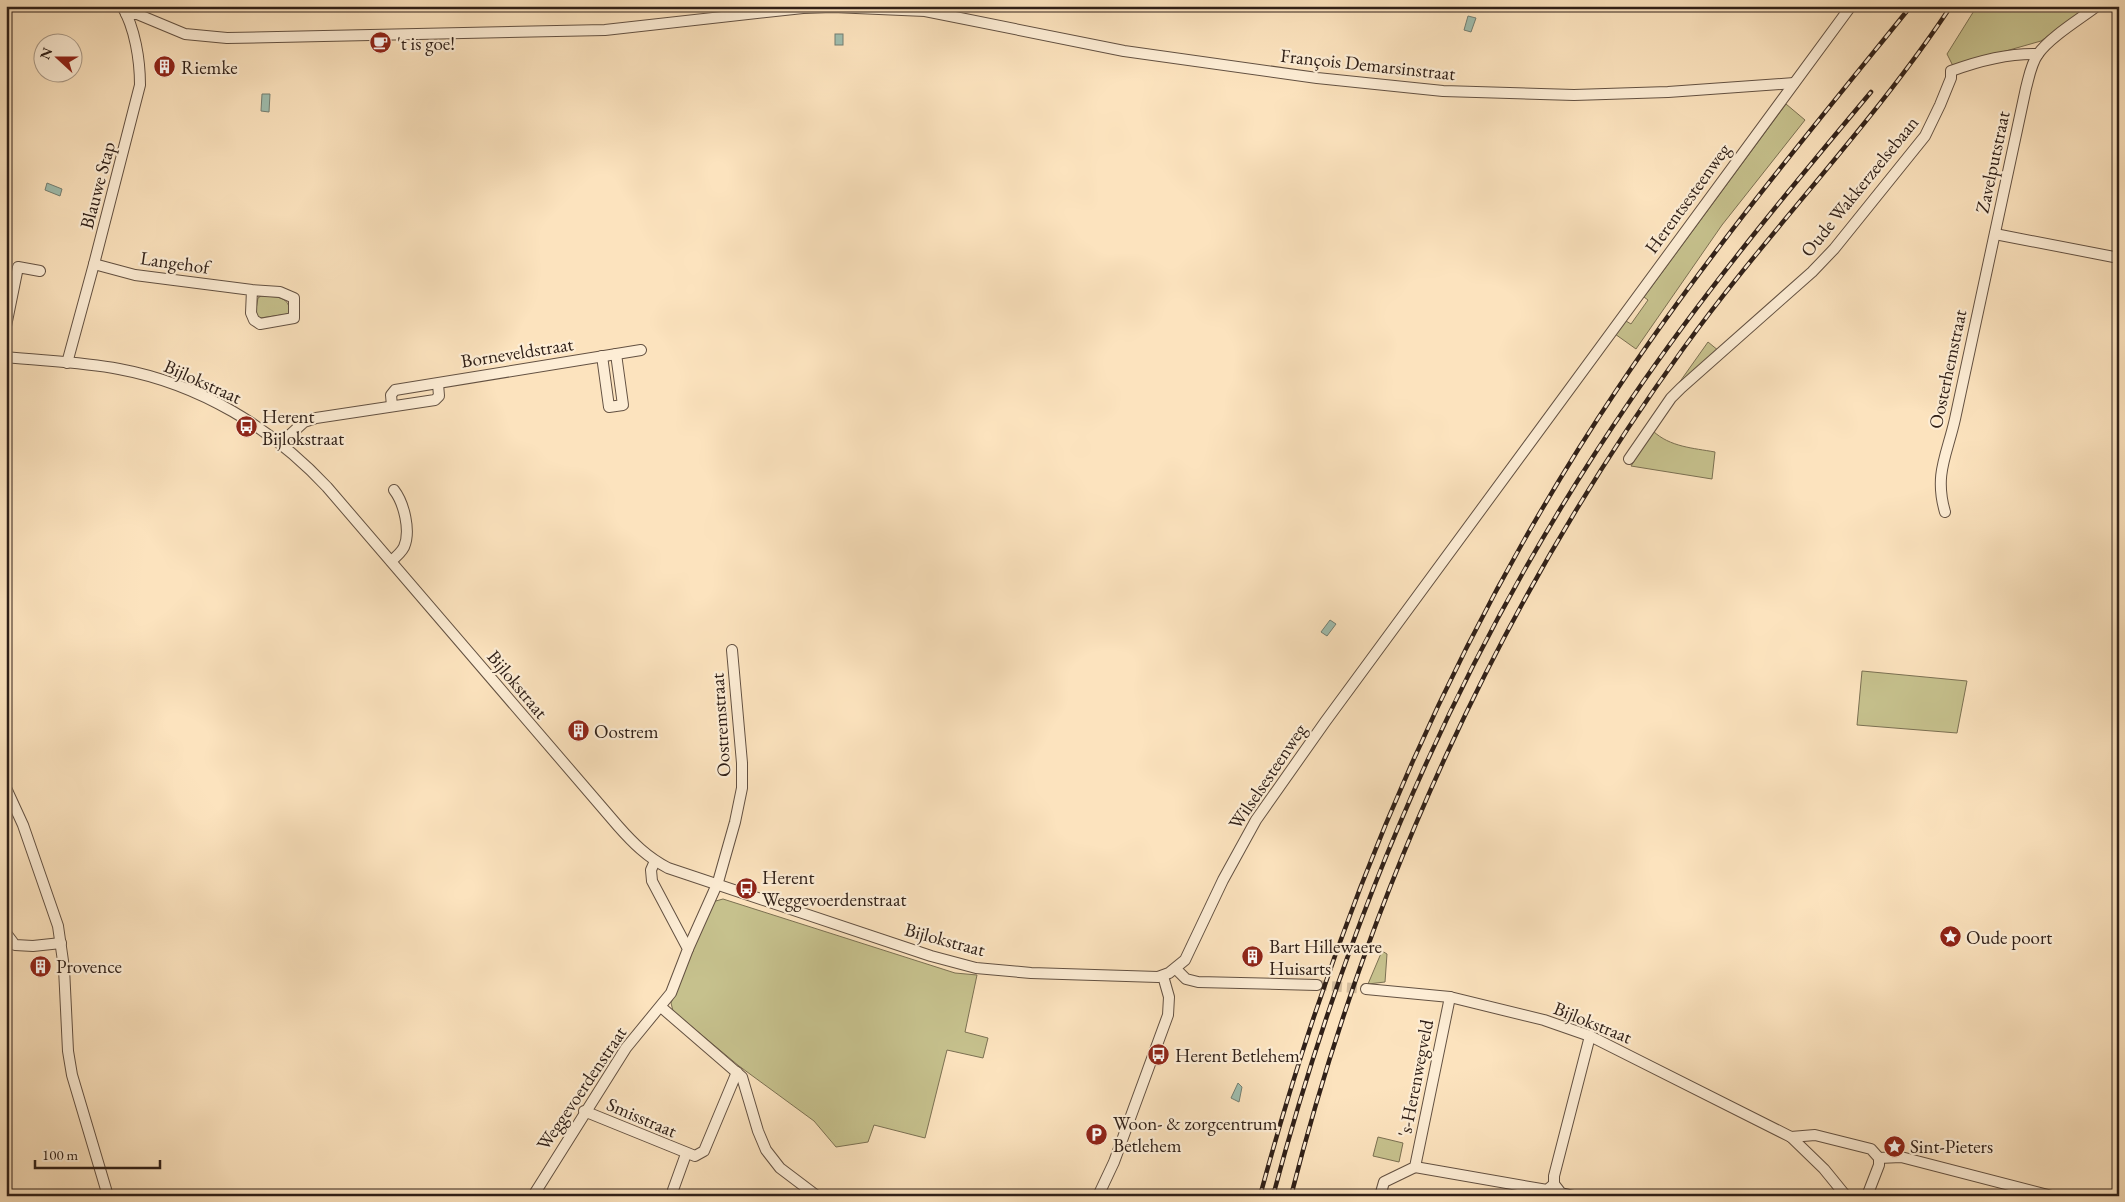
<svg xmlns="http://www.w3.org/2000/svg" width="2125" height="1202" font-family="'EB Garamond',serif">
<rect width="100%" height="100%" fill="#fce3be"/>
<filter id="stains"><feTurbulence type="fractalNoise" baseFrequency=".004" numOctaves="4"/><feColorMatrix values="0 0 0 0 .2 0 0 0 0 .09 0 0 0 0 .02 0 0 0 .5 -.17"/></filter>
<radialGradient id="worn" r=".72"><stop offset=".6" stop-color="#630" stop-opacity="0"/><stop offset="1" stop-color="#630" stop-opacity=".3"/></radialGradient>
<g fill="#c6c18d" stroke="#7b7052">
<polygon points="1977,6 2090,6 2041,41 1953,66 1947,54"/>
<polygon points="1786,104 1805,120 1722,225 1636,349 1615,334 1626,321 1631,324 1648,300 1644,297"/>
<path d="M261 296C275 297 288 295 290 311L288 314 260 318 255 315 258 298Z"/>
<polygon points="1708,342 1719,351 1674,390"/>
<path d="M1653 431C1670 447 1693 448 1715 452L1712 479 1631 466Z"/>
<polygon points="1862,671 1967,681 1957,733 1857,725"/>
<polygon points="723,899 955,973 977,975 965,1032 988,1038 983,1058 947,1050 925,1138 874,1125 868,1142 836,1147 814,1121 739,1066 673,1011 671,1003 712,902"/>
<polygon points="1382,951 1387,954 1385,982 1368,984"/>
<polygon points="1378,1137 1403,1143 1399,1162 1373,1156"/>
</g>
<g fill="#9fbeaf" stroke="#737f73">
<polygon points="1468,16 1476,18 1471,32 1464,30"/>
<rect x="835" y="34" width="8" height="11"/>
<polygon points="262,94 270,94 269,112 261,111"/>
<polygon points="47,183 62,189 60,196 45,190"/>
<polygon points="1330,620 1336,624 1327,636 1321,632"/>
<polygon points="1238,1083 1242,1087 1239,1102 1231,1098"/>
</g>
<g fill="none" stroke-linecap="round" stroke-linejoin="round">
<polyline stroke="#d3bc9d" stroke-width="10" stroke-dasharray="10 5" stroke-linecap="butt" points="1317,985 1366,989"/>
<defs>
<g id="minor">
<polyline points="126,14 137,14 185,34 227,38 605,30 803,8 833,7 925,11 1124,51 1317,78 1443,91 1574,95 1668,92 1794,83"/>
<polyline points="1995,234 2119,258"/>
<polyline points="94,264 135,275 252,290 280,292 294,298 294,318 260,324 254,320 251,313 252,290"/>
<polyline points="6,326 18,267 40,271"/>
<polyline points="602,356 609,407 623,405 616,354"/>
<path d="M6 357C44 361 82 362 119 369 200 384 272 428 327 487L618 826C633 843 647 857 668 868L931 956 976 968 1031 973 1158 977 1169 973 1185 960 1223 880 1256 820 1325 722 1851 6"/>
<path d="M67 363 94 264 140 85C140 60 135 28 122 6"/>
<polyline points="392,406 391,395 395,390 641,350"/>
<polyline points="281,443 304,422 316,418 435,400 439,396 438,384"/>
<path d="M1629 459 1671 398 1681 388 1812 272 1834 249 1925 136 1940 105 1951 78V71C1978 61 2009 53 2038 54"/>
<path d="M1945 512C1934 474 1947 455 1955 419L2026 88C2029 77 2031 64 2038 54 2050 37 2080 19 2097 6"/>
<path d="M391 561C396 557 401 553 404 547 411 531 404 503 394 490"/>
<polyline points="6,788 23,825 58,926 64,968 68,1051 72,1075 108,1196"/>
<polyline points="6,933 15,945 33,946 61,943"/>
<polyline points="688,949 718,882 735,822 742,788 742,763 732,650"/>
<polyline points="1176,969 1186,979 1198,982 1317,985"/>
<polyline points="1366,989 1450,997 1544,1020 1590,1036 1791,1137 1815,1135 1871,1149 1879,1158 1901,1157 2052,1196"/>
<polyline points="661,1007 742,1077 758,1131 766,1150 780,1168 817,1196"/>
<polyline points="584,1111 695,1156 704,1151 737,1072"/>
<polyline points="1791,1137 1824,1169 1846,1196"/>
<polyline points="1415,1167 1547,1190 1554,1184"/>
<polyline points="533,1196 626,1048 671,993 688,949 652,881 651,870 655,861"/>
<polyline points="675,1196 673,1190 686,1154"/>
<polyline points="1098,1196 1114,1162 1168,1015 1169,997 1163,976"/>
<polyline points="1380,1196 1384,1182 1415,1167 1450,997"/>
<polyline points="1574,1196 1561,1193 1554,1184 1554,1176 1590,1036"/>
<polyline points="1867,1196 1879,1165 1879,1158"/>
</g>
</defs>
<use href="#minor" stroke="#635142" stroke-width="12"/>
<use href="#minor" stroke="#fdedd5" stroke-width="10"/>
<defs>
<g id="rail">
<path d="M1260 1196C1337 910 1453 634 1618 388 1707 255 1810 131 1911 6"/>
<path d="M1273 1196C1349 910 1464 642 1632 398 1705 291 1788 191 1871 92"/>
<path d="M1291 1196C1368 892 1499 603 1683 349 1768 231 1871 127 1951 6"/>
</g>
</defs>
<use href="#rail" stroke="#302018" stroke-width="4.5"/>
<use href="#rail" stroke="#fdedd5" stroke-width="2.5" stroke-dasharray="8" stroke-linecap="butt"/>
</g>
<defs>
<symbol id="cafe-disc" viewBox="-11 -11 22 22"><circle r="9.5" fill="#8f2418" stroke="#fdedd5"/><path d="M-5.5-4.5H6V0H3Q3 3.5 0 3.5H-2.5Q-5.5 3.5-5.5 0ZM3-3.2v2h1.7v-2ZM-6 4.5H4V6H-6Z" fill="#fff"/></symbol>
<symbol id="building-disc" viewBox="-11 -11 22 22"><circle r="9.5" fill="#8f2418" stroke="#fdedd5"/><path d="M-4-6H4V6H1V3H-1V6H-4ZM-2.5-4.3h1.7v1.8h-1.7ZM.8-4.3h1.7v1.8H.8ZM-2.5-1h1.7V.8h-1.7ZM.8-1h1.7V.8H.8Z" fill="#fff"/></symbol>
<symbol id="bus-disc" viewBox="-11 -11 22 22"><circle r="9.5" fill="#8f2418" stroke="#fdedd5"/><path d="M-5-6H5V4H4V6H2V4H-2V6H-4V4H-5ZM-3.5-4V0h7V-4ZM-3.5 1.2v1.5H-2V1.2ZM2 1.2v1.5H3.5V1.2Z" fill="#fff"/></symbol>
<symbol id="sight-disc" viewBox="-11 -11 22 22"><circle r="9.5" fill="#8f2418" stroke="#fdedd5"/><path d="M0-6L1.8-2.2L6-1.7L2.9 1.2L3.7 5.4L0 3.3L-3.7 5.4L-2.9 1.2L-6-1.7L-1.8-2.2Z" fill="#fff"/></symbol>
<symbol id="parking-disc" viewBox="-11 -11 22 22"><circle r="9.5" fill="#8f2418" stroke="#fdedd5"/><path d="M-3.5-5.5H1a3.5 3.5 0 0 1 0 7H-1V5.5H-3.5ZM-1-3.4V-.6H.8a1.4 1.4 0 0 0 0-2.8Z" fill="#fff"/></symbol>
</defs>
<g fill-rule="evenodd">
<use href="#cafe-disc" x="368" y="30" width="25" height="25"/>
<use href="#building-disc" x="152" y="54" width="25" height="25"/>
<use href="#bus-disc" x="234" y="414" width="25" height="25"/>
<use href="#building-disc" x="566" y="718" width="25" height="25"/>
<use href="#bus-disc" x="734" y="876" width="25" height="25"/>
<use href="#sight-disc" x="1938" y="924" width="25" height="25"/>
<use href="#building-disc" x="1240" y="944" width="25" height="25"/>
<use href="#building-disc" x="28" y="954" width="25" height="25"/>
<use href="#bus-disc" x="1146" y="1042" width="25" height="25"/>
<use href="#parking-disc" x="1084" y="1122" width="25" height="25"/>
<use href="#sight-disc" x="1882" y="1134" width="25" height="25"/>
</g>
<g text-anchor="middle" stroke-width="4.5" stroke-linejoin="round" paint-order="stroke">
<g font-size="19" fill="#302018" stroke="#fdedd5" text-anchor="start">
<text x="397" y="50">'t is goe!</text>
<text x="181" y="74">Riemke</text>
<text x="262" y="423">Herent<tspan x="262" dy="22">Bijlokstraat</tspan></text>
<text x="594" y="738">Oostrem</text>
<text x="762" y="884">Herent<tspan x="762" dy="22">Weggevoerdenstraat</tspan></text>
<text x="1966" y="944">Oude poort</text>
<text x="1269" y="953">Bart Hillewaere<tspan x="1269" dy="22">Huisarts</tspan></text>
<text x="56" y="973">Provence</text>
<text x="1175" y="1062">Herent Betlehem</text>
<text x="1113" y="1130">Woon- &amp; zorgcentrum<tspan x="1113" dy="22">Betlehem</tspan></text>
<text x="1910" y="1153">Sint-Pieters</text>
</g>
<g font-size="19" fill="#302018" stroke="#fdedd5">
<text transform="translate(1368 64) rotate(6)" y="7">François Demarsinstraat</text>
<text transform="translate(1992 162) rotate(-78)" y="7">Zavelputstraat</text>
<text transform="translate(97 185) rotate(-75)" y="7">Blauwe Stap</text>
<text transform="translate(1859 186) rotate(-51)" y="7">Oude Wakkerzeelsebaan</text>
<text transform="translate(1687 198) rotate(-54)" y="7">Herentsesteenweg</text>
<text transform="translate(175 262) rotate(8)" y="7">Langehof</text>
<text transform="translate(517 352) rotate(-9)" y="7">Borneveldstraat</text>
<text transform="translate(1947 369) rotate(-78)" y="7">Oosterhemstraat</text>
<text transform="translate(203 381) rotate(24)" y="7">Bijlokstraat</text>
<text transform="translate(518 684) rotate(50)" y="7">Bijlokstraat</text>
<text transform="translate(720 725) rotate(-94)" y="7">Oostremstraat</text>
<text transform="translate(1267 776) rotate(-56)" y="7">Wilselsesteenweg</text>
<text transform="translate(945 939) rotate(15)" y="7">Bijlokstraat</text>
<text transform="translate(1593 1022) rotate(22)" y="7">Bijlokstraat</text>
<text transform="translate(1415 1078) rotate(-79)" y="7">'s-Herenwegveld</text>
<text transform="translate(581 1088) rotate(-56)" y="7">Weggevoerdenstraat</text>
<text transform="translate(642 1117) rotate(23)" y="7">Smisstraat</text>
</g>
</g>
<rect width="2125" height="1202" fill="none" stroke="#fce3be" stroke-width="25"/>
<rect x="8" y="8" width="2110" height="1187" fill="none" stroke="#302018" stroke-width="2.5"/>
<rect x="12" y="12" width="2100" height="1177" fill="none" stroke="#302018"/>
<g transform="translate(58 58) rotate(291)"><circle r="24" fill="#fdedd5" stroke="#ab9b89"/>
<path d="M0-4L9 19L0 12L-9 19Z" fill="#8f2418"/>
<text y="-8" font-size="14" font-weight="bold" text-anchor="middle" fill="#302018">N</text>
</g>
<path d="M35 1160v8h125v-8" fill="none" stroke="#302018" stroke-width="2.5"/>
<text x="42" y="1160" font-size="15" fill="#302018" stroke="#fdedd5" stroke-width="4" paint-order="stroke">100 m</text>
<rect width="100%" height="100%" filter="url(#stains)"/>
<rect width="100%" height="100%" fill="url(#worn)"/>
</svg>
